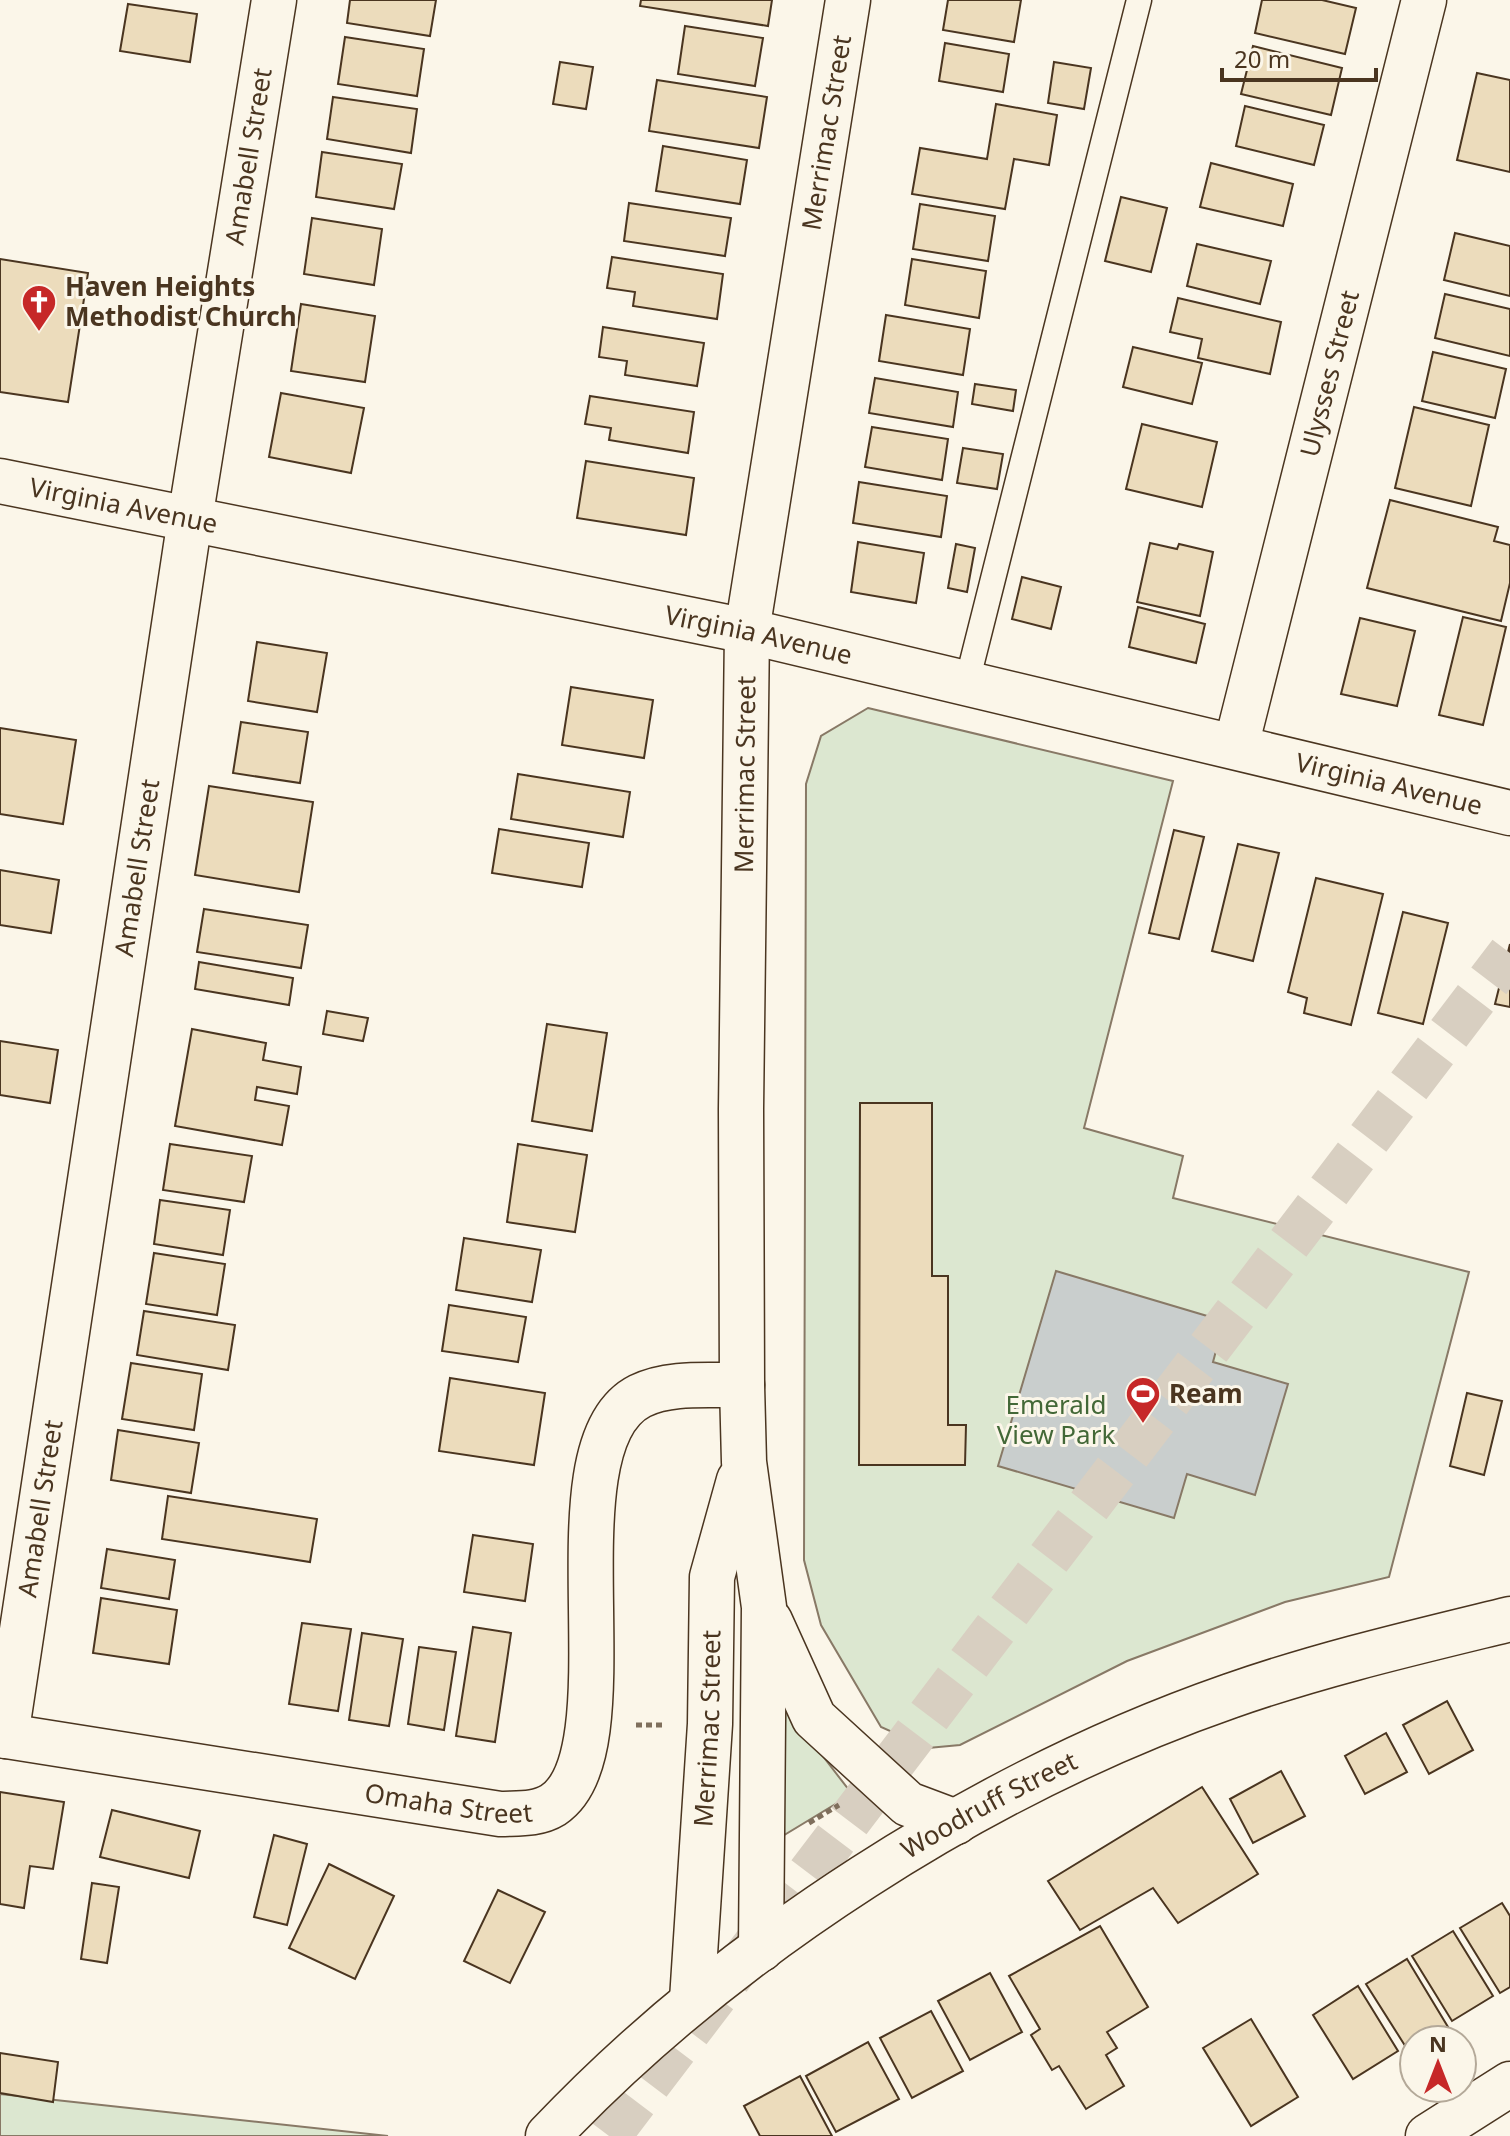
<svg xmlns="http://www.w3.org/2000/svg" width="1510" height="2136" font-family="'Noto Sans',sans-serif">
<rect width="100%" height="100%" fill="#fbf6e9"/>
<g fill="#dce7d0" stroke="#887966" stroke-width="2">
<polygon points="868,708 1173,781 1084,1128 1183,1156 1173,1198 1469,1272 1389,1577 1285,1602 1127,1661 960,1745 928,1748 881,1727 821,1625 804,1560 806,784 821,736"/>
<polygon points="779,1699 852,1794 776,1840"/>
<polygon points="0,2094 388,2136 0,2136"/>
</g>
<polygon fill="#c9cecd" stroke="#887966" stroke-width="2" points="1056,1271 1224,1321 1213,1362 1288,1384 1255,1495 1187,1474 1174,1518 998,1466"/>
<g fill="#ecdcbc" stroke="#4a3520" stroke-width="2">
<polygon points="350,0 436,0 430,36 347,23"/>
<polygon points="641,0 772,0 768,26 640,6"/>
<polygon points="948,0 1021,0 1014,42 943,30"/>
<polygon points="1262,0 1322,0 1356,8 1345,54 1255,33"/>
<polygon points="128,4 197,14 190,62 120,51"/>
<polygon points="685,26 763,38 755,86 678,74"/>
<polygon points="345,37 424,49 417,96 338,84"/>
<polygon points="945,43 1009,54 1003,92 939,81"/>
<polygon points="1253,46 1342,68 1331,115 1241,94"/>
<polygon points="560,62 593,67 586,109 553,104"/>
<polygon points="1054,62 1091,68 1084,109 1048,103"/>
<polygon points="1477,73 1510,80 1510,172 1457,160"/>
<polygon points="657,80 767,97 759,148 649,131"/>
<polygon points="333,97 417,109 411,153 327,139"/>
<polygon points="996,104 1057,115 1049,165 1014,159 1005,209 912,194 920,148 987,159"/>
<polygon points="1245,106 1324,125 1314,165 1236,146"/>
<polygon points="663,146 747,160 740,204 656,191"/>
<polygon points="322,152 402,164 394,209 316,197"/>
<polygon points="1211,163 1293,184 1283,226 1200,207"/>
<polygon points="1121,197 1167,208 1151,272 1105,261"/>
<polygon points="629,203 731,218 725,256 624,241"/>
<polygon points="920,204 995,216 988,261 913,249"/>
<polygon points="312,218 382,229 374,285 304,274"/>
<polygon points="1455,233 1510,246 1510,296 1444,280"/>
<polygon points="1197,244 1271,261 1260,304 1187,286"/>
<polygon points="612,257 723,274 717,319 633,306 635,292 607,288"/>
<polygon points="0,259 88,273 68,402 0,392"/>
<polygon points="912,259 986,271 979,318 905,305"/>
<polygon points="1445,294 1510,309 1510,356 1435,338"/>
<polygon points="1178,298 1281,322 1270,374 1198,358 1202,339 1170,332"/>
<polygon points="301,304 375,316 365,382 291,371"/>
<polygon points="886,315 970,329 963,375 879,361"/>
<polygon points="603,327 704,343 697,386 625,375 627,361 599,357"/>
<polygon points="1133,347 1202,363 1192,404 1123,387"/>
<polygon points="1433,352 1506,369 1495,418 1422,401"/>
<polygon points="875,378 958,392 953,427 869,413"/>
<polygon points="975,384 1016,390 1013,411 972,404"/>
<polygon points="281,393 364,408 351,473 269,457"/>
<polygon points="590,396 694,412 688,453 609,440 611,428 585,424"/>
<polygon points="1414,407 1489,425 1471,506 1395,488"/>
<polygon points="1142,424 1217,442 1202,507 1126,489"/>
<polygon points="872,427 948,439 942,480 865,467"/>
<polygon points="963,448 1003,454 997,489 957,483"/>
<polygon points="586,461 694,478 686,535 577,518"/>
<polygon points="859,482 947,496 941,537 853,523"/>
<polygon points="1390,500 1498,527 1494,541 1510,545 1510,583 1501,621 1367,588"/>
<polygon points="858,542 924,553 916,603 851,592"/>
<polygon points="1150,543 1177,549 1179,544 1213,552 1200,616 1137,602"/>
<polygon points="956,544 975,548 967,592 948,588"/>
<polygon points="1022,577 1061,587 1051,629 1012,619"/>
<polygon points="1138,607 1205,624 1196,663 1129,647"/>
<polygon points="1463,617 1506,627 1483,725 1439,715"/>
<polygon points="1360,618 1415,631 1397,706 1341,694"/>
<polygon points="257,642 327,653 317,712 248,701"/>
<polygon points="571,687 653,700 644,758 562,745"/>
<polygon points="241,722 308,732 300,783 233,773"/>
<polygon points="0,728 76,740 63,824 0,814"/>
<polygon points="518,774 630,792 623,837 511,819"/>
<polygon points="209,786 313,802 299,892 195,875"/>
<polygon points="499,829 589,843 582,887 492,873"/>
<polygon points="1174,830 1204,837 1179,939 1149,933"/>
<polygon points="1238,844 1279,853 1253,961 1212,951"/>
<polygon points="0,870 59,880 51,933 0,925"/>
<polygon points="1316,878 1383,894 1351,1025 1304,1013 1307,998 1288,992"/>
<polygon points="204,909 308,925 301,968 197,952"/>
<polygon points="1403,912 1448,923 1423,1024 1378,1013"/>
<polygon points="1510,944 1510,1007 1495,1004"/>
<polygon points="199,962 293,978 289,1005 195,989"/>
<polygon points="327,1011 368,1018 363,1041 323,1034"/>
<polygon points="547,1024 607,1033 592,1131 532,1121"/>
<polygon points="192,1029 266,1043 263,1060 301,1067 297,1094 257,1087 255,1100 289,1106 282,1145 175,1126"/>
<polygon points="0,1041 58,1050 50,1103 0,1095"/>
<polygon points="860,1103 932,1103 932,1276 948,1276 948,1425 966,1425 965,1465 859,1465"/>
<polygon points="170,1144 252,1156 244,1202 163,1190"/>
<polygon points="518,1144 587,1155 575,1232 507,1222"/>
<polygon points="160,1200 230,1210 223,1255 154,1244"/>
<polygon points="464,1238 541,1250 532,1302 456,1290"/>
<polygon points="154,1253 225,1264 217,1315 146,1304"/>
<polygon points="449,1305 526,1317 518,1362 442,1351"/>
<polygon points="144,1311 235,1325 228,1370 137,1355"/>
<polygon points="131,1363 202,1374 194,1430 122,1419"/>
<polygon points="450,1378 545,1393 534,1465 439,1451"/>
<polygon points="1467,1393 1502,1401 1484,1475 1450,1466"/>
<polygon points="118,1430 199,1443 191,1493 111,1480"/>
<polygon points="168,1496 317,1519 310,1562 162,1539"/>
<polygon points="473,1535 533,1544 525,1601 464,1592"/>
<polygon points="107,1549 175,1560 169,1599 101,1588"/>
<polygon points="101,1598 177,1610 169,1664 93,1653"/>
<polygon points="302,1623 351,1629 338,1711 289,1704"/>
<polygon points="473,1627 511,1633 495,1742 456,1736"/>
<polygon points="362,1633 403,1639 389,1726 349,1720"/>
<polygon points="419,1647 456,1652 444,1730 408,1724"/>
<polygon points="1447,1701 1473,1750 1429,1774 1403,1725"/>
<polygon points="1386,1733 1407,1772 1365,1794 1345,1756"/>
<polygon points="1281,1771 1305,1816 1253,1843 1230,1799"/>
<polygon points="1202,1787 1258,1874 1178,1923 1153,1888 1080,1930 1048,1881"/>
<polygon points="0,1792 64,1802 53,1869 30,1866 24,1908 0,1904"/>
<polygon points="112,1810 200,1831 189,1878 100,1857"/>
<polygon points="274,1835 307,1844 287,1925 254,1917"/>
<polygon points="329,1864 394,1896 355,1979 289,1948"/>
<polygon points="92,1883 119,1887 107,1963 81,1959"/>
<polygon points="498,1890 545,1912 510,1983 464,1961"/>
<polygon points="1502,1903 1510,1916 1510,1987 1500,1993 1460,1928"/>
<polygon points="1100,1926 1148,2007 1107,2032 1117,2048 1106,2055 1124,2086 1086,2109 1059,2066 1052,2070 1031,2035 1040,2029 1009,1976"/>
<polygon points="1453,1931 1493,1996 1452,2021 1412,1956"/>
<polygon points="1407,1959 1448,2027 1428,2040 1414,2040 1414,2049 1409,2052 1366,1984"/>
<polygon points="990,1973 1022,2032 970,2060 938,2001"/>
<polygon points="1358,1986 1398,2051 1353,2079 1313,2015"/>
<polygon points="931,2011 963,2071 912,2098 880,2038"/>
<polygon points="1251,2019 1298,2097 1251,2126 1203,2048"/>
<polygon points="868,2042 899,2099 836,2132 806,2076"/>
<polygon points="0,2053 58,2062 53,2102 0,2093"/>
<polygon points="800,2076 832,2136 760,2136 744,2106"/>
</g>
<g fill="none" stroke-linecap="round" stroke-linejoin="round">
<polyline stroke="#d8cfc1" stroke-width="44" stroke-dasharray="44 22" stroke-linecap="butt" points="609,2136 1510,953"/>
<defs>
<polyline id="service" points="967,682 1139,0"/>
<g id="minor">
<path id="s1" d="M1236 746 1424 0"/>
<path id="s2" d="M0 1735 500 1814C517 1813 537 1815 553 1805 637 1750 541 1446 640 1396 670 1381 710 1386 742 1385"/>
<path id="s3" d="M6 1736 190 519 274 0"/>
<polyline points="1428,2136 1510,2084"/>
</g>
<g id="tertiary">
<path id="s4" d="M0 481 747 631 1510 813"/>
<polyline points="770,1621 814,1718 908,1804 956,1822"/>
<path id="s5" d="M761 1949 764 1607 744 1462 742 1385 741 1109 747 631 848 0"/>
<path id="s6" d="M692 2000 710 1724 712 1577 739 1480"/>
<path id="s7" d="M548 2136C728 1946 983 1782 1230 1696 1321 1664 1416 1642 1510 1619"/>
</g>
</defs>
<use href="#service" stroke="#4a3520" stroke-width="27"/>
<use href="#minor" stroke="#4a3520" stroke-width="47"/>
<use href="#tertiary" stroke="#4a3520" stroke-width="47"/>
<g stroke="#7f6f5c" stroke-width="5" stroke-dasharray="6 4" stroke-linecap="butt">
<polyline points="636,1725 662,1725"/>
<polyline points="809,1823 839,1805"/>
</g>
<use href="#service" stroke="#fbf6e9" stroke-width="24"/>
<use href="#minor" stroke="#fbf6e9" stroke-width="44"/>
<use href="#tertiary" stroke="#fbf6e9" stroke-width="44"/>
</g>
<defs>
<symbol id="church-pin" viewBox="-11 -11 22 30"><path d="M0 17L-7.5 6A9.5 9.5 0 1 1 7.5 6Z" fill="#c62828" stroke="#fbf6e9"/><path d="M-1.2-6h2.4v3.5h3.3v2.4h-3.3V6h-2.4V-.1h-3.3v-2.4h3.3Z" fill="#fff"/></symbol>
<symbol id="stadium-pin" viewBox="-11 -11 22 30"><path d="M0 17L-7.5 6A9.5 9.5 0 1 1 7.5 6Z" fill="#c62828" stroke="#fbf6e9"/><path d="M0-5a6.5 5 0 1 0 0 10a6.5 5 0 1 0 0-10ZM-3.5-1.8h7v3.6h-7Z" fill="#fff"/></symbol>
</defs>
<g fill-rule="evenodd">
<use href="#church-pin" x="19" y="282" width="40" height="54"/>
<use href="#stadium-pin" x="1123" y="1374" width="40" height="54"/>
</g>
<g text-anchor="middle" stroke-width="6" stroke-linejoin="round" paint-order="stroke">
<g font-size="26" fill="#4a3520" stroke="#fbf6e9">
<text dy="9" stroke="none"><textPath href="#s5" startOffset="1824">Merrimac Street</textPath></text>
<text dy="9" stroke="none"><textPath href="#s3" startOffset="1598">Amabell Street</textPath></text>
<text dy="9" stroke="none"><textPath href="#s1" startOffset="384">Ulysses Street</textPath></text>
<text dy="9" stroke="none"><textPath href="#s4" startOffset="126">Virginia Avenue</textPath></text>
<text dy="9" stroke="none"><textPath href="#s4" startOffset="774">Virginia Avenue</textPath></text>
<text dy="9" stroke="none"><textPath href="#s5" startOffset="1176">Merrimac Street</textPath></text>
<text dy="9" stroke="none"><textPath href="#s4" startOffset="1422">Virginia Avenue</textPath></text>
<text dy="9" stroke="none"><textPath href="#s3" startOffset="878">Amabell Street</textPath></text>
<text dy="9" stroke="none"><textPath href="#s3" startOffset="230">Amabell Street</textPath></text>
<text dy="9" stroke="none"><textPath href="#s6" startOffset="272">Merrimac Street</textPath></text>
<text dy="9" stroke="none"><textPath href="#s2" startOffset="454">Omaha Street</textPath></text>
<text dy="9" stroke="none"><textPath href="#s7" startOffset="554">Woodruff Street</textPath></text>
</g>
<g font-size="26" font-weight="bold" fill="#4a3520" stroke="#fbf6e9" text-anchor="start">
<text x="65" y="296">Haven Heights<tspan x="65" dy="30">Methodist Church</tspan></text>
<text x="1169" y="1403">Ream</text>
</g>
<g font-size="26" fill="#436837" stroke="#fbf6e9">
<text x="1056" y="1414">Emerald<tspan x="1056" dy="30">View Park</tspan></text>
</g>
</g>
<g transform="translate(1438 2064)"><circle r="38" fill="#fbf6e9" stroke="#b4a999" stroke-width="2"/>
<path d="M0-6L14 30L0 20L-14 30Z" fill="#c62828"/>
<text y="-12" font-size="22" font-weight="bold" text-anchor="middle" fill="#4a3520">N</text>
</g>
<path d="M1222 68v12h154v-12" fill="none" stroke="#4a3520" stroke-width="4"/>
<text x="1234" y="68" font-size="24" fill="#4a3520" stroke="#fbf6e9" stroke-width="6" paint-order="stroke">20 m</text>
</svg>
